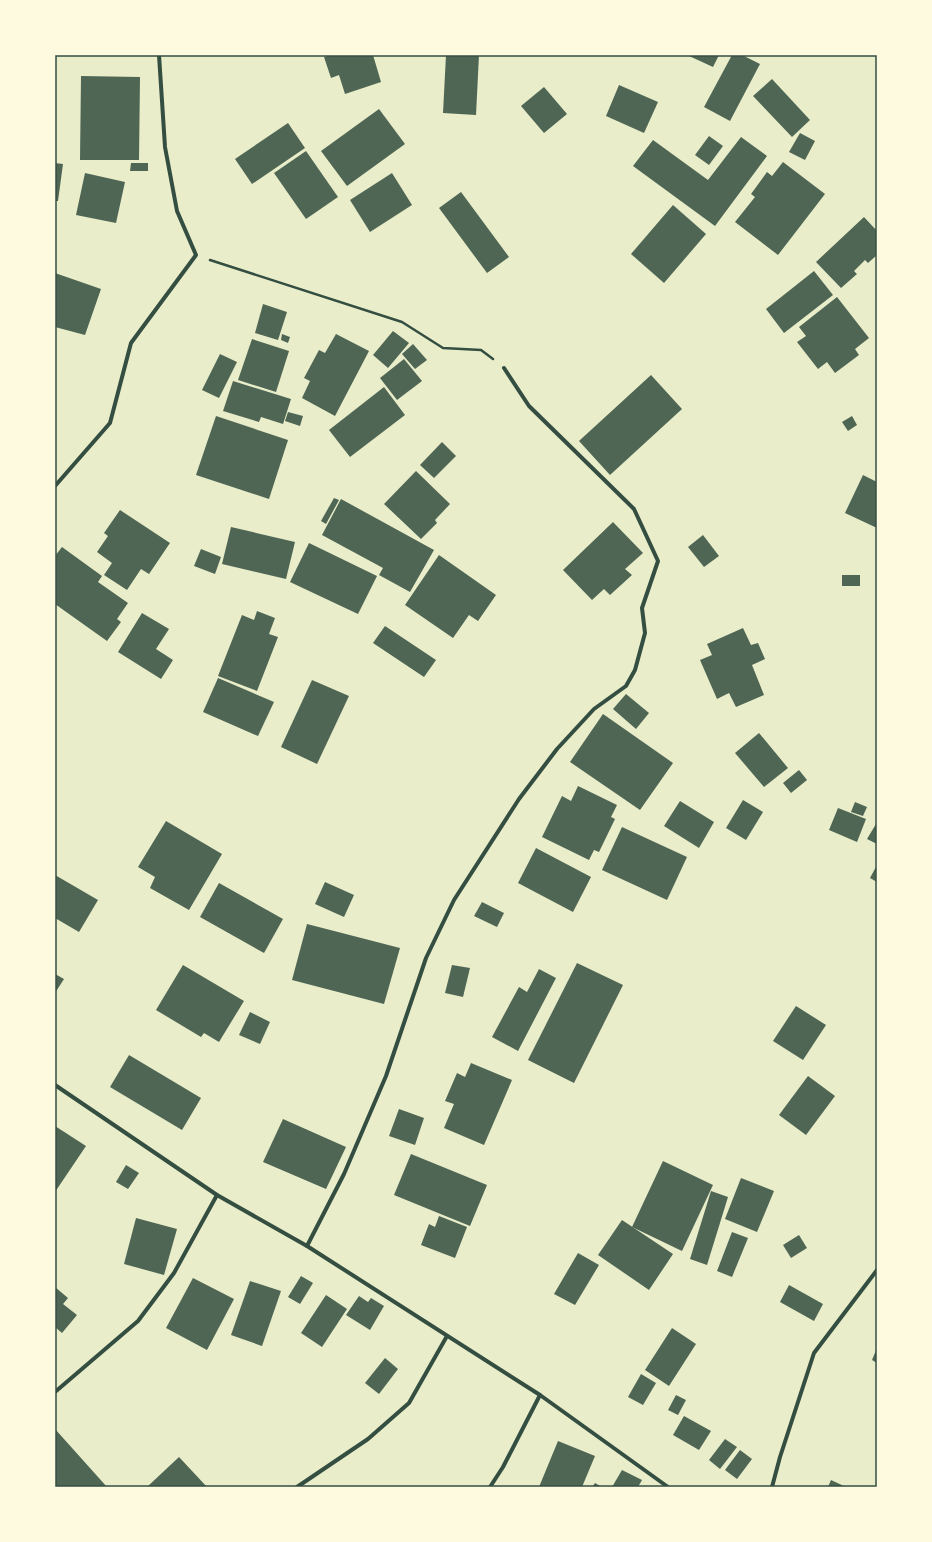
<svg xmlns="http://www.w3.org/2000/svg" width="932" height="1542" font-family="Arial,sans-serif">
<rect width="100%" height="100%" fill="#e9edc9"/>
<g fill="#4f6655">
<polygon points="331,55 373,55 381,82 345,94 339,75 331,78 324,57"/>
<polygon points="446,55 479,55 476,115 443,113"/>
<polygon points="687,55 719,55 713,67"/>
<polygon points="732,55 742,55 760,64 730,121 704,107"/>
<polygon points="81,76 140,77 139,160 80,160"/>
<polygon points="772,79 810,120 792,137 753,96"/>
<polygon points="619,85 658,102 644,133 606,116"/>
<polygon points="544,87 567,114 544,133 521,106"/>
<polygon points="379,109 405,144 347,186 321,151"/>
<polygon points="288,123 305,148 252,184 235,159"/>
<polygon points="800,133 815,141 805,160 789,152"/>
<polygon points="709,136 723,146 709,165 695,155"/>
<polygon points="741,137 767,156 715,226 633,166 653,140 708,180"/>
<polygon points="306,151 338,197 306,219 274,173"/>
<polygon points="783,162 825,194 778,255 735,222 755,197 751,194 767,172 772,176"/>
<polygon points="55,163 63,164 58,201 55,201"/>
<polygon points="131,163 148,163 148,171 130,171"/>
<polygon points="85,173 125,182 116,223 76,215"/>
<polygon points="392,173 412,205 370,232 350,200"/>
<polygon points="461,192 509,257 487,273 439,208"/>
<polygon points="673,205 706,234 664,283 631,254"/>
<polygon points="864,217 877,231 877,255 868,263 865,260 854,271 857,274 841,288 816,262"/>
<polygon points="814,271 833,295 784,333 766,309"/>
<polygon points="55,273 101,289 85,335 55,327"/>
<polygon points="837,297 869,338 855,349 859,355 835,373 827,362 818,369 797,342 806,336 799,327"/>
<polygon points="263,304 287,312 278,340 255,333"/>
<polygon points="393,331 409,343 388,368 373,355"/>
<polygon points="282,334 290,337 288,343 281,340"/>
<polygon points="336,334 369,351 335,416 302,398 310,381 304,378 319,350 325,353"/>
<polygon points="252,339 289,351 276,392 238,380"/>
<polygon points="413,344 427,360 415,369 402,354"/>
<polygon points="220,354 237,362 219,398 202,390"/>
<polygon points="404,359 422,381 397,400 380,378"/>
<polygon points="651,375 682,409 610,475 579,441"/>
<polygon points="233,381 291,399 283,424 261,417 259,422 223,411"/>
<polygon points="384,387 405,415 350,457 329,430"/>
<polygon points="288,412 303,416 300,426 285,421"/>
<polygon points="216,416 288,440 269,499 196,475"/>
<polygon points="852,416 857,425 848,431 842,422"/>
<polygon points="442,442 456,456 434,478 420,465"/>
<polygon points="416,471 450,504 435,520 437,523 421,539 384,504"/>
<polygon points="863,475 877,482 877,528 845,513"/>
<polygon points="334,498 339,500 326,524 321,521"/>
<polygon points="341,499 434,550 410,592 379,575 383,568 322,535"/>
<polygon points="120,510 170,543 149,574 141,569 127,590 104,575 112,563 97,552 108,536 104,533"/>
<polygon points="613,522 643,553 625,569 632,575 610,595 604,589 592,600 563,570"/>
<polygon points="231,527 295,542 286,579 222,564"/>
<polygon points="703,535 719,556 704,567 688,547"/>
<polygon points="309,543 377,576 358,614 290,582"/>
<polygon points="62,547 102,576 98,582 128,603 117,619 121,622 107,641 55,604 55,556"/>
<polygon points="201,549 221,557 215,574 194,566"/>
<polygon points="439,555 496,595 478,621 469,615 453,638 405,605"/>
<rect x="842" y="575" width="18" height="11"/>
<polygon points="257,611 275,618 269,634 278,637 257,691 218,676 242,615 254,620"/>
<polygon points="142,613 169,629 156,649 173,660 161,679 118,652"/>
<polygon points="385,626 436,660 424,677 373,643"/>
<polygon points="743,628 751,645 758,643 765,659 752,665 764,695 736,707 729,693 717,699 700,660 712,655 707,644"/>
<polygon points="218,678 274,702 258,736 203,712"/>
<polygon points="312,680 349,696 317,764 281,747"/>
<polygon points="626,694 649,713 636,729 613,709"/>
<polygon points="603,714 673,763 640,810 570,762"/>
<polygon points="759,733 788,768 764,787 735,753"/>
<polygon points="799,770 807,780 791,793 783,783"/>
<polygon points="578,786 617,805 611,817 615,819 599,852 594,850 589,860 542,837 562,796 571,801"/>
<polygon points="743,800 763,812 746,840 726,828"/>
<polygon points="680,801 714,822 699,848 664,826"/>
<polygon points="855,802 867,807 863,816 851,812"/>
<polygon points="838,808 866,819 857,842 829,830"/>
<polygon points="166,821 222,854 189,910 150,888 155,877 138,867"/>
<polygon points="876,824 877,825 877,844 867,839"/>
<polygon points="622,827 687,857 667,900 602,870"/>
<polygon points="536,848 591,877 573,912 518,883"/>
<polygon points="877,865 877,882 870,878"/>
<polygon points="55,875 98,900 79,932 55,918"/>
<polygon points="325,882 354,895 344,917 315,904"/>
<polygon points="219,883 283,919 264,953 200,917"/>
<polygon points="482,902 504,913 497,927 474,916"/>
<polygon points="307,924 400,948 384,1004 292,980"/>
<polygon points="577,963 623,985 574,1083 528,1060"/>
<polygon points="183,965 244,1001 219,1042 204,1033 201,1037 156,1010"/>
<polygon points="452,965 470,968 463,997 445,993"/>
<polygon points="539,969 556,978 518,1051 492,1037 519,987 527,992"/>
<polygon points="55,974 64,979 55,993"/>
<polygon points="796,1006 826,1025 803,1060 773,1041"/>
<polygon points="250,1012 270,1022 260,1044 239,1035"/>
<polygon points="129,1055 201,1098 182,1130 110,1087"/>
<polygon points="471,1063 512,1080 484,1145 444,1128 454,1104 445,1101 457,1073 465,1077"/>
<polygon points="808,1076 835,1096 806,1135 779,1115"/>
<polygon points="399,1109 424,1118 415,1145 389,1136"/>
<polygon points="283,1119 346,1147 326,1189 263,1162"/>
<polygon points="55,1126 86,1146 55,1192"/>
<polygon points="411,1154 487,1185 470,1226 394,1195"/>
<polygon points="663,1161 713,1185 682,1251 632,1227"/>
<polygon points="126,1165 139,1173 128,1189 116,1182"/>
<polygon points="741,1178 774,1191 757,1232 725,1219"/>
<polygon points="711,1191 728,1197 707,1265 690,1259"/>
<polygon points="439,1216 467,1227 455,1258 421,1245 429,1224 435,1227"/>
<polygon points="136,1218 177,1229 164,1275 124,1264"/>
<polygon points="622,1220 673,1254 649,1290 598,1255"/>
<polygon points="732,1232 748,1238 732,1277 717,1271"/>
<polygon points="799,1235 807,1248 791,1258 783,1245"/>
<polygon points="578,1253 599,1265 575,1305 554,1294"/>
<polygon points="301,1276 313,1283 300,1304 288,1297"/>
<polygon points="193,1278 234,1299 207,1350 166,1328"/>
<polygon points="250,1281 281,1291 262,1346 231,1335"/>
<polygon points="789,1285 823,1304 814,1321 780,1302"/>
<polygon points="55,1287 68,1298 63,1304 77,1315 62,1333 55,1327"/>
<polygon points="326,1295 347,1309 322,1347 301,1333"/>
<polygon points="359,1296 368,1302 371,1298 384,1306 370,1330 346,1315"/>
<polygon points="672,1328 696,1344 669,1386 645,1370"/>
<polygon points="877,1348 877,1363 872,1360"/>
<polygon points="385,1358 398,1369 379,1394 365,1383"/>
<polygon points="641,1374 656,1383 643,1405 628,1397"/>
<polygon points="676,1395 686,1400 678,1415 668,1410"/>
<polygon points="684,1416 711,1431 699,1450 673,1435"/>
<polygon points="55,1429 107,1487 55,1487"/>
<polygon points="725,1439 737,1447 720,1469 709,1460"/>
<polygon points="558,1441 595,1456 582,1487 539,1487"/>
<polygon points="740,1450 752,1459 737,1479 725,1470"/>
<polygon points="179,1457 207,1487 147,1487"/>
<polygon points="622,1470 642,1480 638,1487 612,1487"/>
<polygon points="831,1480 846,1487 828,1487"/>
<polygon points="595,1483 602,1487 592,1487"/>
</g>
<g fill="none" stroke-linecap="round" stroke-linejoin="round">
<polyline stroke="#344e41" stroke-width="2.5" points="210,260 402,322 443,348 481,350 493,359"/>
<g stroke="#344e41" stroke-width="4">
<polyline points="55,486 110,423 131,343 196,255 177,211 165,147 159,55"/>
<polyline points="55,1085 217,1195 307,1246 540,1395 668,1487"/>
<polyline points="307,1246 344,1174 386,1076 426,958 454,900 519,799 557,749 594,709 626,686 635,670 645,633 642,608 658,561 634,509 529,406 504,368"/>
<polyline points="55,1392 138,1321 174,1273 217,1195"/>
<polyline points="297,1487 368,1439 409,1403 447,1336"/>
<polyline points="490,1487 503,1467 540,1395"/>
<polyline points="772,1487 780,1457 814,1353 877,1270"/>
</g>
</g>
<rect width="932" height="1542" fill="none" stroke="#fefae0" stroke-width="112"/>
<rect x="56" y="56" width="820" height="1430" fill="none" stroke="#344e41" stroke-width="1.5"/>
</svg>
